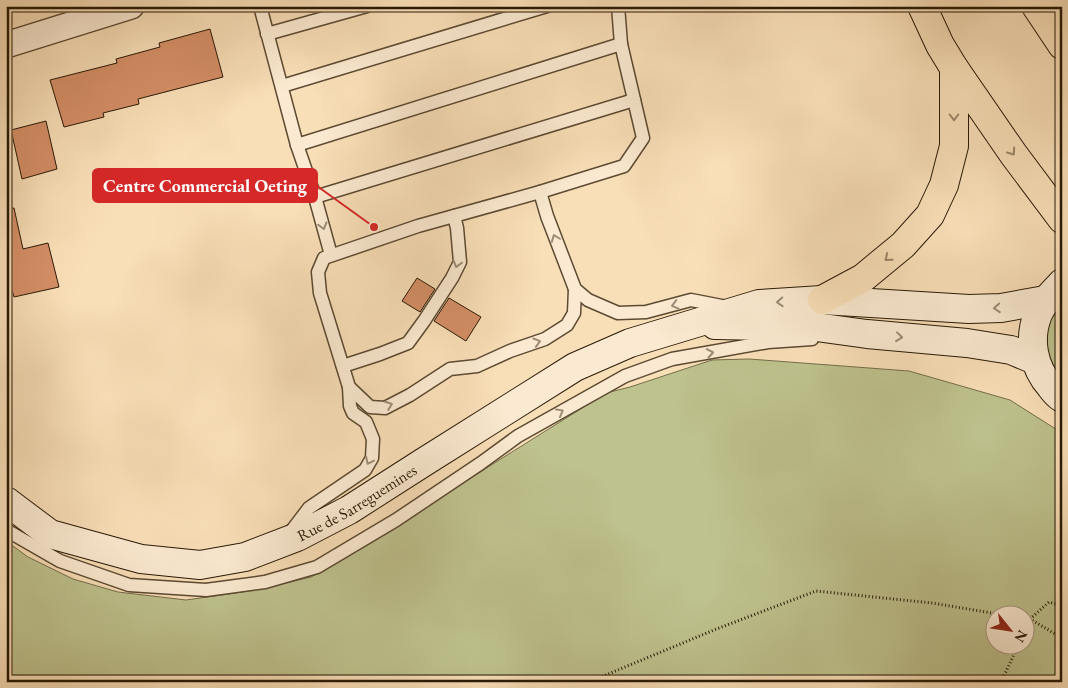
<svg xmlns="http://www.w3.org/2000/svg" width="1068" height="688" font-family="'EB Garamond',serif">
<rect width="100%" height="100%" fill="#f9dfb8"/>
<filter id="stains"><feTurbulence type="fractalNoise" baseFrequency=".004" numOctaves="4"/><feColorMatrix values="0 0 0 0 .2 0 0 0 0 .09 0 0 0 0 .02 0 0 0 .5 -.17"/></filter>
<radialGradient id="worn" r=".72"><stop offset=".6" stop-color="#630" stop-opacity="0"/><stop offset="1" stop-color="#630" stop-opacity=".3"/></radialGradient>
<g fill="#bec28e" stroke="#736e4a" fill-rule="evenodd">
<polygon points="1062,300 1062,381 1047,355 1045,336 1049,319"/>
<path d="M749 359 909 371 1010 400 1062 433V682H6V541L28 557 73 579 118 592 186 600 256 590 311 577 349 556 453 489 606 393 630 387 712 360ZM996 616H1026V646H996Z"/>
</g>
<g fill="#d58f67" stroke="#281906">
<polygon points="210,29 223,77 138,99 139,104 103,113 104,117 64,127 50,80 117,63 116,59 160,47 159,43"/>
<polygon points="46,121 57,169 22,179 11,130"/>
<polygon points="14,208 23,249 48,243 59,287 14,297 6,272 6,209"/>
<polygon points="417,278 435,289 420,312 402,301"/>
<polygon points="449,298 481,317 466,341 434,321"/>
</g>
<g fill="none" stroke-linecap="round" stroke-linejoin="round">
<defs>
<g id="lane">
<polyline points="260,6 297,145 315,197 331,255"/>
<polyline points="267,34 367,6"/>
<polyline points="282,86 547,6"/>
<polyline points="297,145 621,44"/>
<polyline points="540,192 547,216 575,289 588,300 618,313 646,312 691,300 727,307"/>
<polyline points="315,197 634,100"/>
<polyline points="343,366 380,354 408,343 424,321 452,278 460,262 457,228 454,216"/>
<polyline points="349,387 370,407 385,408 410,395 450,369 477,366 510,351 545,339 567,325 574,313 575,289"/>
<polyline points="6,530 60,561 129,585 206,590 265,582 317,567 396,520 481,463 518,436 625,376 672,359 768,342 812,339"/>
<polyline points="290,533 309,508 365,470 372,458 373,439 366,422 353,413 350,406 349,387 320,293 318,272 324,258 418,226 540,192 624,166 643,138 621,44 618,6"/>
</g>
<polyline id="street" points="6,45 131,6"/>
<g id="secondary">
<path d="M1062 283C1053 293 1043 302 1038 314 1028 339 1033 367 1051 387 1054 391 1057 395 1062 398"/>
<polyline points="715,325 816,327 867,334 967,343 1011,350 1035,360"/>
<path id="s1" d="M6 501 50 534 141 559 200 565 245 557 297 537 349 510 424 462 575 367 630 343 759 304 822 300 969 309 1001 308 1045 300"/>
</g>
<g id="highway">
<polyline points="922,6 940,45 954,68 1014,155 1062,219"/>
<polyline points="1036,6 1062,45"/>
<polyline points="822,300 863,278 903,245 930,215 944,185 954,146 954,68"/>
</g>
</defs>
<use href="#lane" stroke="#5c4a32" stroke-width="15"/>
<use href="#street" stroke="#5c4a32" stroke-width="28"/>
<use href="#secondary" stroke="#281906" stroke-width="30"/>
<use href="#highway" stroke="#281906" stroke-width="30"/>
<g stroke="#281906" stroke-width="3" stroke-dasharray="1 2.5" stroke-linecap="butt">
<polyline points="1026,618 1030,619 1062,638"/>
<polyline points="1026,629 1030,619 1049,602 1062,606"/>
<polyline points="589,682 714,630 816,591 932,603 1010,616"/>
<polyline points="1001,682 1018,646"/>
</g>
<use href="#lane" stroke="#fbead1" stroke-width="12"/>
<use href="#street" stroke="#fbead1" stroke-width="25"/>
<use href="#secondary" stroke="#fbead1" stroke-width="28"/>
<use href="#highway" stroke="#f9dfb8" stroke-width="28"/>
</g>
<defs><path id="oneway-chevron" d="M-2-3.5L2.5 0L-2 3.5" fill="none" stroke-width="1.6" stroke-linecap="round" stroke-linejoin="round" transform="scale(1.25)"/></defs>
<g stroke="#9b8668">
<use href="#oneway-chevron" transform="translate(954 117) rotate(90)"/>
<use href="#oneway-chevron" transform="translate(1012 152) rotate(55)"/>
<use href="#oneway-chevron" transform="translate(888 258) rotate(141)"/>
</g>
<g stroke="#9c8c76">
<use href="#oneway-chevron" transform="translate(323 226) rotate(74)"/>
<use href="#oneway-chevron" transform="translate(555 238) rotate(-111)"/>
<use href="#oneway-chevron" transform="translate(457 264) rotate(105)"/>
<use href="#oneway-chevron" transform="translate(780 302) rotate(177)"/>
<use href="#oneway-chevron" transform="translate(675 305) rotate(165)"/>
<use href="#oneway-chevron" transform="translate(997 308) rotate(176)"/>
<use href="#oneway-chevron" transform="translate(899 337) rotate(6)"/>
<use href="#oneway-chevron" transform="translate(537 342) rotate(-17)"/>
<use href="#oneway-chevron" transform="translate(710 353) rotate(-10)"/>
<use href="#oneway-chevron" transform="translate(389 405) rotate(-20)"/>
<use href="#oneway-chevron" transform="translate(560 412) rotate(-29)"/>
<use href="#oneway-chevron" transform="translate(369 461) rotate(116)"/>
</g>
<g text-anchor="middle" stroke-width="4.5" stroke-linejoin="round" paint-order="stroke">
<g font-size="16" fill="#281906" stroke="#fbead1">
<text dy="6" stroke="none"><textPath href="#s1" startOffset="379">Rue de Sarreguemines</textPath></text>
</g>
</g>
<path fill="none" stroke="#d62828" stroke-width="2" d="M374 227L317 186"/>
<circle fill="#d62828" stroke="#fbead1" stroke-width="2" cx="374" cy="227" r="5"/>
<rect fill="#d62828" stroke="#d62828" stroke-width="2" x="93" y="169" width="224" height="33" rx="5"/>
<g font-size="18" text-anchor="middle" font-weight="bold" fill="#fff">
<text x="205" y="192">Centre Commercial Oeting</text>
</g>
<rect width="1068" height="688" fill="none" stroke="#f9dfb8" stroke-width="25"/>
<rect x="8" y="8" width="1053" height="673" fill="none" stroke="#281906" stroke-width="2.5"/>
<rect x="12" y="12" width="1043" height="663" fill="none" stroke="#281906"/>
<g transform="translate(1010 630) rotate(120)"><circle r="24" fill="#fbead1" stroke="#a79680"/>
<path d="M0-4L9 19L0 12L-9 19Z" fill="#8f2418"/>
<text y="-8" font-size="14" font-weight="bold" text-anchor="middle" fill="#281906">N</text>
</g>
<rect width="100%" height="100%" filter="url(#stains)"/>
<rect width="100%" height="100%" fill="url(#worn)"/>
</svg>
